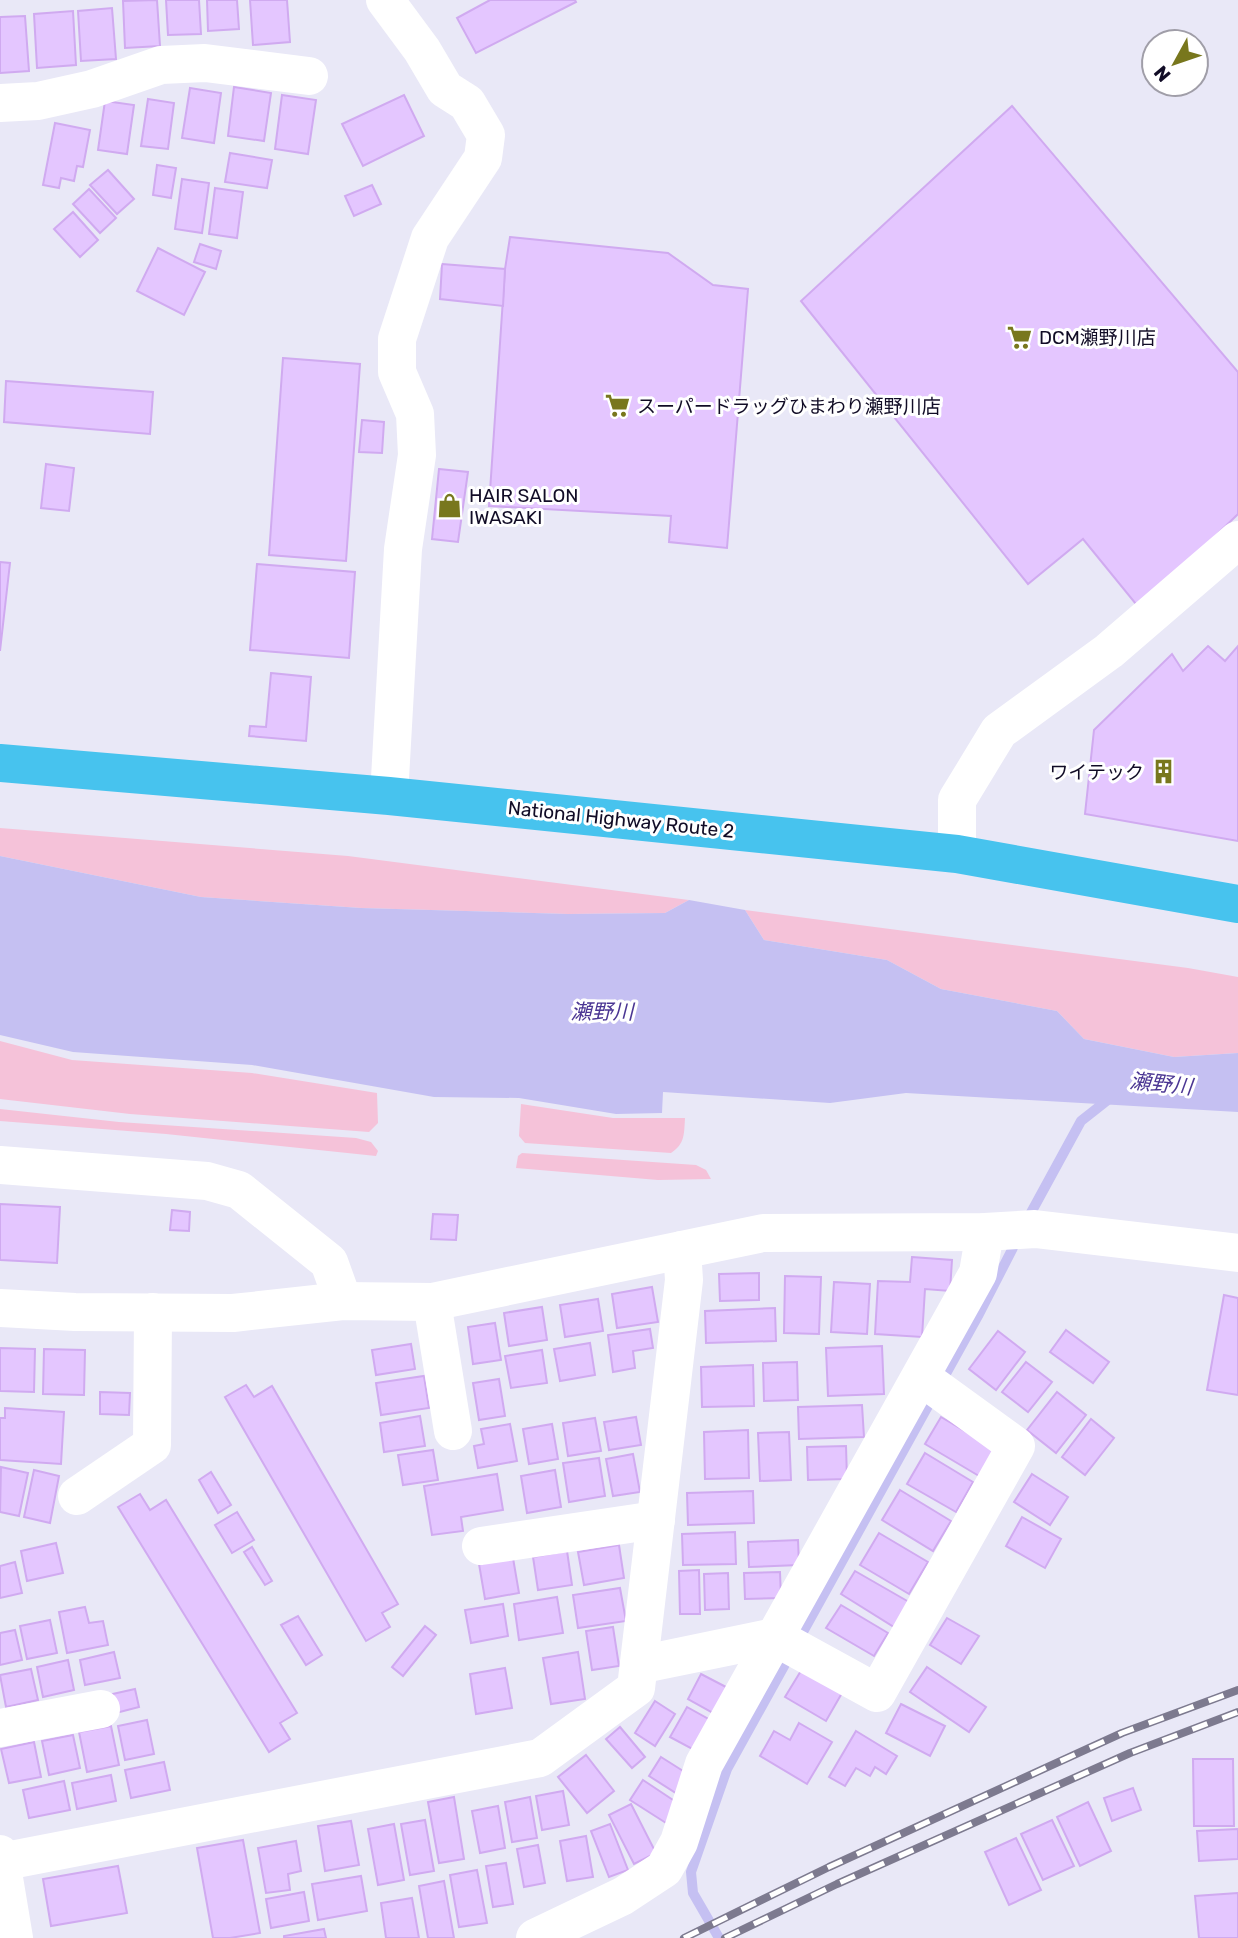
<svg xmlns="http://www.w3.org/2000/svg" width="1238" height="1938" font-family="Rubik,'Noto Sans JP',sans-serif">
<rect width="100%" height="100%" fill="#e9e8f7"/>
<g fill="#f5c2d9">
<polygon points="0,828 348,856 689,900 665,913 568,914 361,908 201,897 0,856"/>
<polygon points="745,910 1188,968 1238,977 1238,1053 1174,1057 1084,1039 1057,1011 941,989 887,960 764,940"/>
<polygon points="0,1041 72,1060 252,1073 377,1093 378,1123 369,1132 130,1114 0,1099"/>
<path d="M521 1104 613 1118H685C684 1134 685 1144 671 1153L525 1143 519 1136Z"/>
<polygon points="0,1109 119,1122 356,1138 371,1142 378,1151 376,1156 166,1134 0,1121"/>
<polygon points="522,1153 696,1165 706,1170 711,1179 658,1180 516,1168 518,1156"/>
</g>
<polygon fill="#c5c0f2" points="0,856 201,897 361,908 568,914 665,913 689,900 745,910 764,940 887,960 941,989 1057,1011 1084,1039 1174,1057 1238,1053 1238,1112 906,1093 830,1103 663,1092 662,1113 616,1114 519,1098 434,1097 252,1065 73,1052 0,1035"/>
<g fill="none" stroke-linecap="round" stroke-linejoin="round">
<g stroke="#c5c0f2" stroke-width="10">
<polyline points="1027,1220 1081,1121 1114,1095"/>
<polyline points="719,1938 693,1893 691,1872 727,1769 979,1314 1018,1238"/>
</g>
</g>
<g fill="#e4c6ff" stroke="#d0aaf0" stroke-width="2">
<polygon points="157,0 160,46 125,48 123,1"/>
<polygon points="166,0 199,0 201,34 168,35"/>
<polygon points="207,0 237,0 239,29 208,31"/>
<polygon points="250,0 287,0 290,42 253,45"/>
<polygon points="490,0 575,0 576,2 476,53 457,18"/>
<polygon points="112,8 116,59 81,61 78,11"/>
<polygon points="73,11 76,65 37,68 34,14"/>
<polygon points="25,16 29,71 0,73 0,17"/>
<polygon points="234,87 271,93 264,141 228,136"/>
<polygon points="190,88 221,93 214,143 182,138"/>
<polygon points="282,95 316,100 308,154 275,149"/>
<polygon points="404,95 424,136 363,166 342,124"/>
<polygon points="148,99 174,103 168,149 141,146"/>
<polygon points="105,101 134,105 127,154 98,150"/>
<polygon points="1012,106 1238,372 1238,514 1140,609 1083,539 1028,584 801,301"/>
<polygon points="55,123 90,130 83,167 77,166 74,181 61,178 59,188 43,185"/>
<polygon points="230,153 272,160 267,188 225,182"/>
<polygon points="157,165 176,168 171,198 153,195"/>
<polygon points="108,170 134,199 117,214 90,185"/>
<polygon points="182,179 209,183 202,233 175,229"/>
<polygon points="372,185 381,204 354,216 345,196"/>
<polygon points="215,188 243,192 237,238 209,234"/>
<polygon points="89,189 116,218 100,233 73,204"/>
<polygon points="73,212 98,240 80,257 54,229"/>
<polygon points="510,237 668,253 713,285 748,289 727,548 669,542 671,516 489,506 505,269"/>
<polygon points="200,244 221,251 216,269 194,262"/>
<polygon points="158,248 205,272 184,315 137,291"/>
<polygon points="442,264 505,269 503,306 440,299"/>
<polygon points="283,358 360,364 346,561 269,555"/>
<polygon points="6,381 153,392 150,434 4,422"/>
<polygon points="362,420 384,422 382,453 359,452"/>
<polygon points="46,464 74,468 69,511 41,508"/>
<polygon points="439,469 468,472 458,542 432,539"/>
<polygon points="0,562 10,563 0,651"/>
<polygon points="257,564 355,572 349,658 250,650"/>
<polygon points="1208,646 1225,661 1238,646 1238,841 1085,814 1094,730 1172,654 1183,671"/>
<polygon points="271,673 311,677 306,741 249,736 250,726 266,727"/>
<polygon points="0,1204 60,1207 57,1263 0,1260"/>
<polygon points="172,1210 190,1212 189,1231 170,1230"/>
<polygon points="433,1214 458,1215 456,1240 431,1239"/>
<polygon points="912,1257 952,1260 950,1291 925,1289 922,1337 875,1334 878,1281 910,1282"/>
<polygon points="759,1273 759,1300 720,1301 719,1274"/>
<polygon points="785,1276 821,1277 819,1334 784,1333"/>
<polygon points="834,1282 870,1284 867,1334 831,1332"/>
<polygon points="652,1287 658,1322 617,1328 612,1294"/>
<polygon points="1224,1295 1238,1298 1238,1395 1207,1390"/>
<polygon points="598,1299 603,1331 565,1337 560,1305"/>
<polygon points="542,1307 547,1340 509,1346 504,1313"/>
<polygon points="775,1308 776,1341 706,1343 705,1311"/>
<polygon points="495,1323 501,1360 473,1364 468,1327"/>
<polygon points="650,1329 653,1348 633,1351 635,1368 613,1372 608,1335"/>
<polygon points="1066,1330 1109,1362 1093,1383 1050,1352"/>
<polygon points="998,1331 1025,1352 996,1390 969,1369"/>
<polygon points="590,1343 595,1375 560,1381 554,1349"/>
<polygon points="411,1344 415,1369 376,1375 372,1350"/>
<polygon points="882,1346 884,1394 828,1396 826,1348"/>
<polygon points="0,1348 35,1349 34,1392 0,1391"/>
<polygon points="44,1349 85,1350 84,1395 43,1394"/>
<polygon points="542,1350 547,1383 511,1388 505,1356"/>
<polygon points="797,1362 798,1400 764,1401 763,1363"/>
<polygon points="1026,1362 1052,1382 1028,1412 1002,1392"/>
<polygon points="753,1365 754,1406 702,1407 701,1367"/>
<polygon points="424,1376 429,1408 381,1415 376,1383"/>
<polygon points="499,1379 505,1416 479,1420 473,1383"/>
<polygon points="246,1385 254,1397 272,1386 398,1604 382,1613 390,1627 366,1641 225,1397"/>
<polygon points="100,1392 130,1393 129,1415 100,1414"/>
<polygon points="1057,1392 1086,1415 1056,1453 1027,1430"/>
<polygon points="862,1405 864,1437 799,1439 798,1407"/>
<polygon points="5,1408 64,1412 61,1464 0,1460 0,1418 5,1418"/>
<polygon points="420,1416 425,1446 384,1452 380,1423"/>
<polygon points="636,1417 641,1445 609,1450 604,1422"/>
<polygon points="941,1417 995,1449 979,1476 925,1444"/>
<polygon points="595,1418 601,1451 568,1456 563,1423"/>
<polygon points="1091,1419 1114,1438 1085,1475 1062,1457"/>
<polygon points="510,1424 517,1461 478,1468 474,1446 484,1444 481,1429"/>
<polygon points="552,1424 558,1459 529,1464 523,1429"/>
<polygon points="748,1430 749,1478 705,1479 704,1432"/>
<polygon points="789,1432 791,1480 760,1481 758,1433"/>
<polygon points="846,1446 847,1479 808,1480 807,1447"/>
<polygon points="433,1450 438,1480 403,1485 398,1455"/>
<polygon points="925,1453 973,1482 956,1512 907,1484"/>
<polygon points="633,1454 640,1492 613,1496 606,1459"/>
<polygon points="599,1458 605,1496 569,1502 563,1463"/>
<polygon points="1,1467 28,1473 19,1516 0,1512"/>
<polygon points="34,1470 59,1476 50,1523 24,1517"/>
<polygon points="555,1470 561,1507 527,1513 521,1476"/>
<polygon points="211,1472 231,1505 218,1513 199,1480"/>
<polygon points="497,1474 503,1510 461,1517 463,1531 432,1535 424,1486"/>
<polygon points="1032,1474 1068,1497 1050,1525 1014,1502"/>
<polygon points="900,1490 951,1521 933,1551 882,1520"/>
<polygon points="753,1491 754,1523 688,1525 687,1493"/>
<polygon points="140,1494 150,1510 166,1500 297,1713 280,1723 290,1739 269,1752 118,1507"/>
<polygon points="237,1512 254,1540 232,1553 215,1525"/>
<polygon points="1022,1517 1061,1539 1045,1568 1006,1546"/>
<polygon points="735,1532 736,1564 683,1565 682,1534"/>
<polygon points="879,1533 928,1562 909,1594 860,1565"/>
<polygon points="798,1540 799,1565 749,1567 748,1542"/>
<polygon points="56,1543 63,1573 27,1581 21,1551"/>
<polygon points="619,1545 624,1578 584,1585 578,1552"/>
<polygon points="252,1547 272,1581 265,1585 244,1552"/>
<polygon points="567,1551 572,1585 538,1590 533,1557"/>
<polygon points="513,1558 519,1593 485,1599 479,1564"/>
<polygon points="15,1562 22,1593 0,1598 0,1566"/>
<polygon points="699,1570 700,1614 680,1614 679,1571"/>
<polygon points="855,1571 909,1602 894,1627 841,1594"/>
<polygon points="780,1572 781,1598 745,1599 744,1573"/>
<polygon points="728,1573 729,1609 705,1610 704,1574"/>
<polygon points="620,1588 626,1621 578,1628 573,1595"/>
<polygon points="557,1597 563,1633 519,1640 514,1604"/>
<polygon points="503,1604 508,1636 471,1643 465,1610"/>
<polygon points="841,1605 888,1633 874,1656 826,1628"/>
<polygon points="85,1607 89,1623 103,1621 108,1645 67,1653 59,1612"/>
<polygon points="298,1616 322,1655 306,1665 281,1625"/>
<polygon points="947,1618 979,1636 961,1664 930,1645"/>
<polygon points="50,1620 57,1653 27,1659 20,1626"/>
<polygon points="425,1626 436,1635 403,1676 392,1667"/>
<polygon points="613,1627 619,1666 592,1670 586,1631"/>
<polygon points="15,1630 22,1660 0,1665 0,1633"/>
<polygon points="114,1652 120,1678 85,1685 80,1660"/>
<polygon points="578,1652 585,1699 551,1704 543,1658"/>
<polygon points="68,1660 74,1690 43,1697 37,1667"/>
<polygon points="927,1667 986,1707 969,1732 910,1692"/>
<polygon points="505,1668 512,1708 476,1714 470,1674"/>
<polygon points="31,1669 38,1700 6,1707 0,1675"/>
<polygon points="802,1669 842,1693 826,1721 785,1697"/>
<polygon points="701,1674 728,1688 715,1714 688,1699"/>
<polygon points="135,1689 139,1707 112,1714 108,1695"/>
<polygon points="655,1701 675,1714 655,1746 635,1733"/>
<polygon points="901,1704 945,1726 930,1756 886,1733"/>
<polygon points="687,1707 712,1721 696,1751 670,1737"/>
<polygon points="147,1720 154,1754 125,1760 118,1726"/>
<polygon points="799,1723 832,1742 807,1784 760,1756 774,1731 790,1740"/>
<polygon points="111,1726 119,1765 87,1772 79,1732"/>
<polygon points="620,1727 645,1757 632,1768 606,1739"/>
<polygon points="856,1731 897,1756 886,1774 875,1767 870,1776 856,1768 845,1786 829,1777"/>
<polygon points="73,1735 80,1768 49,1775 42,1741"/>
<polygon points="34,1742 41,1777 9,1783 1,1749"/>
<polygon points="586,1755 614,1791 587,1813 558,1777"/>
<polygon points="661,1757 691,1776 679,1795 649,1776"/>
<polygon points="1193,1759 1233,1759 1234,1826 1194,1826"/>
<polygon points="164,1762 170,1790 131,1798 125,1770"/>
<polygon points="111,1775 116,1801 77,1809 72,1783"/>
<polygon points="643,1780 679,1804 666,1823 630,1800"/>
<polygon points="64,1781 70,1810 29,1818 23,1790"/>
<polygon points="1133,1788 1141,1810 1112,1821 1104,1798"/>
<polygon points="563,1791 569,1825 542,1830 536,1796"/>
<polygon points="454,1797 464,1859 439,1863 428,1802"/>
<polygon points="530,1797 537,1838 512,1842 505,1802"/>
<polygon points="1088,1802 1111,1851 1080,1866 1057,1817"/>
<polygon points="631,1804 656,1853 634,1864 609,1815"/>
<polygon points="498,1806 505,1848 480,1853 472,1811"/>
<polygon points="425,1820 434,1871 410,1875 401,1824"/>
<polygon points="1052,1820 1074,1866 1043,1880 1021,1834"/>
<polygon points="351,1821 359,1865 325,1871 318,1826"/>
<polygon points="394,1824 404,1880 378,1885 368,1829"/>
<polygon points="610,1824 628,1870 609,1877 591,1831"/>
<polygon points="1238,1829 1238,1859 1199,1861 1197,1831"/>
<polygon points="586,1836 593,1877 567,1881 560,1841"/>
<polygon points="1016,1838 1041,1890 1009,1905 985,1852"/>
<polygon points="243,1840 260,1933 230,1938 213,1938 197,1848"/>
<polygon points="296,1841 301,1871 288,1874 290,1890 266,1893 258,1848"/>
<polygon points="538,1845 545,1883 524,1887 517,1849"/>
<polygon points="506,1863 513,1904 493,1907 486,1866"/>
<polygon points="118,1866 127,1913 51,1926 43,1879"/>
<polygon points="477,1870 487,1923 459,1927 450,1875"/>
<polygon points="361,1876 367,1911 318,1920 312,1884"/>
<polygon points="444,1881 454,1938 428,1938 419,1886"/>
<polygon points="304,1892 309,1921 271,1928 266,1899"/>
<polygon points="1238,1893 1238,1938 1199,1938 1195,1896"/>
<polygon points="412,1898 419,1938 386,1938 381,1903"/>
<polygon points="324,1929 326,1938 284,1938 284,1936"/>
</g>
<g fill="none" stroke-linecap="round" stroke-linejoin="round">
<g stroke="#fff" stroke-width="38">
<polyline points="385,0 422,50 445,89 467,103 486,135 483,158 430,238 397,339 397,372 415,414 417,455 403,549 389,796"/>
<polyline points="0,103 38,101 92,89 161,65 205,63 309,76"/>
<polyline points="957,854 957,800 999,731 1109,651 1238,540"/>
<polyline points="0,1165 207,1181 239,1190 329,1262 343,1301"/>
<polyline points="432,1302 453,1431"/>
<polyline points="0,1308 75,1312 233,1313 343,1301 432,1302 763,1233 985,1232 1035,1229 1238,1253"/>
<polyline points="77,1496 152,1445 153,1312"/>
<polyline points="481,1546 656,1520"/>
<polyline points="639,1665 775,1637 877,1693 1016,1446 921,1377"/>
<polyline points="0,1728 101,1709"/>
<polyline points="0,1854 14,1938"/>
<polyline points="0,1862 540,1758 636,1688 684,1280 682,1250"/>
<polyline points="535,1938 623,1896 664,1869 679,1842 704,1764 978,1273 985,1232"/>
</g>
<polyline stroke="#47c3ee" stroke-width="38" points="0,763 389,796 957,854 1238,904"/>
<defs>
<g id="rail">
<polyline points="684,1938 829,1867 1122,1733 1238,1690"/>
<polyline points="725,1938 837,1884 1130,1753 1238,1712"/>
</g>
</defs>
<use href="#rail" stroke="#7d7a8f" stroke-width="8"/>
<use href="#rail" stroke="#fff" stroke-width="5" stroke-dasharray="16" stroke-linecap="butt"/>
</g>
<defs>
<symbol id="supermarket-bare" viewBox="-9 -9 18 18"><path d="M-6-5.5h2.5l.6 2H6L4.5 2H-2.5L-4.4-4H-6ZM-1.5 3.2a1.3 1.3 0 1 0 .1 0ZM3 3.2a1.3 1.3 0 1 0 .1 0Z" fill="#78771d" stroke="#fff" stroke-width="2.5" paint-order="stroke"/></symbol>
<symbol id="shop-bare" viewBox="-9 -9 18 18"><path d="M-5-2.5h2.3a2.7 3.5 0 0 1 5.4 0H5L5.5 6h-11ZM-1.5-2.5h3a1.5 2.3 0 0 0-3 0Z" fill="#78771d" stroke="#fff" stroke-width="2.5" paint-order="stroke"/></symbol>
<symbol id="building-bare" viewBox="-9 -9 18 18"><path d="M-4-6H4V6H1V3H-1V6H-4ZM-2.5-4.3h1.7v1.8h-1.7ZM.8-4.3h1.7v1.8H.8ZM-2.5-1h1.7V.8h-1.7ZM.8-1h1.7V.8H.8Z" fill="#78771d" stroke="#fff" stroke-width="2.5" paint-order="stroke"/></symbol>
</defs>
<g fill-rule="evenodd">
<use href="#supermarket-bare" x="1002" y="320" width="35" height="35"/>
<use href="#supermarket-bare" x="600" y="388" width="35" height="35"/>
<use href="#shop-bare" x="432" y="488" width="35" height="35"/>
<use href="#building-bare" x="1146" y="754" width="35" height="35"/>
</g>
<g text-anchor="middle" stroke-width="6" stroke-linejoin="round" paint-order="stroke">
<g font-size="19" fill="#110c26" stroke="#fff" text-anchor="start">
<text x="1039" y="344">DCM瀬野川店</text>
<text x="637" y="413">スーパードラッグひまわり瀬野川店</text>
<text x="469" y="502">HAIR SALON<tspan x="469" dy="22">IWASAKI</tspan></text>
<text x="1144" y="779" text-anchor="end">ワイテック</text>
</g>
<g font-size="19" fill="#110c26" stroke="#fff">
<text transform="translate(621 819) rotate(6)" y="7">National Highway Route 2</text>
</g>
<g font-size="21" font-style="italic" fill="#4b3693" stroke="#fff">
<text x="602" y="1019">瀬野川</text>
<text transform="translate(1161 1084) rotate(6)" y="7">瀬野川</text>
</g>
</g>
<g transform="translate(1175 63) rotate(230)"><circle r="33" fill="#ffffff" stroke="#a09ea8" stroke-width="2"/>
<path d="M0-5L12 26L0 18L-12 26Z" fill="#78771d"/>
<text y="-10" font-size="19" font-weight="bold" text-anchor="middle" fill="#110c26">N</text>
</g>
</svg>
